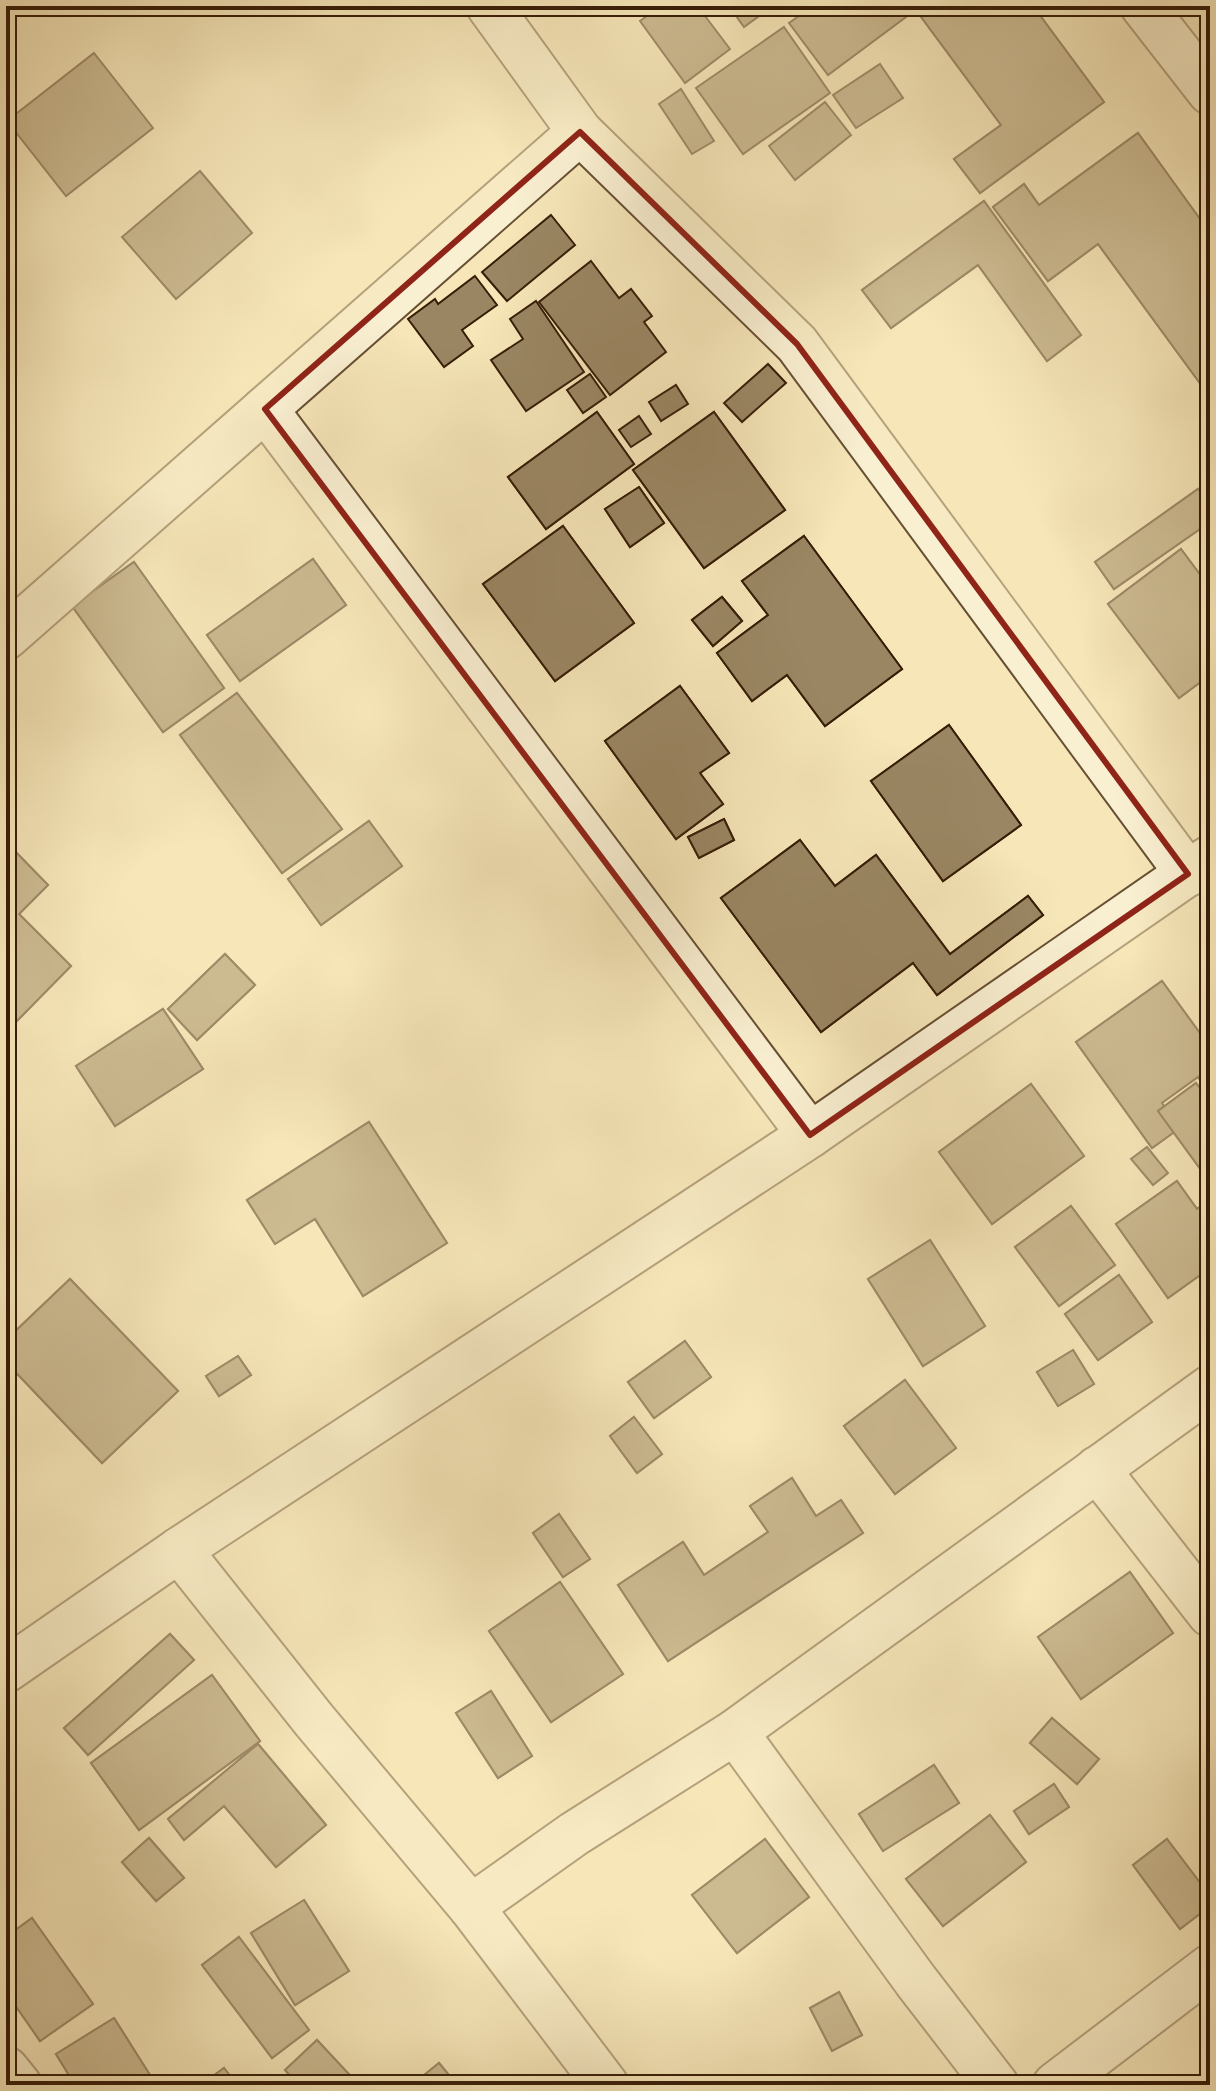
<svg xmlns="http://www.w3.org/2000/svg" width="1216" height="2091" font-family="Alegreya,serif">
<rect width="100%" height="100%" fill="#f6e6b8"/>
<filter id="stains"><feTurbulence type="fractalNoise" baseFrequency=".0025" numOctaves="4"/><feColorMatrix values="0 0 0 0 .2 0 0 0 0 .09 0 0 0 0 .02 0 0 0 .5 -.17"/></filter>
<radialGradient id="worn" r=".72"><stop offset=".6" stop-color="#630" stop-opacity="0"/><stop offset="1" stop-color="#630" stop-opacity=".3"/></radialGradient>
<g fill="#9a8663" stroke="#371d07" stroke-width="2">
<polygon points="661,6 718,6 705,16 730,49 685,83 640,21"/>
<polygon points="729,6 773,6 744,27"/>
<polygon points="813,6 898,6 906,17 828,75 789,23"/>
<polygon points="913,6 1033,6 1104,102 980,193 954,159 1001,125"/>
<polygon points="913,6 1033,6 1104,102 980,193 954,159 1001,125"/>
<polygon points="784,27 830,93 743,154 696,88"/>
<polygon points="94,53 153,128 66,196 7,121"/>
<polygon points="880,64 903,98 856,128 833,95"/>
<polygon points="681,89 714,141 692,154 659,104"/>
<polygon points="825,102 851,135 795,180 769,146"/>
<polygon points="1138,133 1210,233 1210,397 1098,244 1048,281 993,207 1024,184 1039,205"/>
<polygon points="1138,133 1210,233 1210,397 1098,244 1048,281 993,207 1024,184 1039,205"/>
<polygon points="200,171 252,233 176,299 122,237"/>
<polygon points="984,201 1081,335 1047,361 978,265 891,328 862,290"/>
<polygon points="984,201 1081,335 1047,361 978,265 891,328 862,290"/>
<polygon points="551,215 575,245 507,301 482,272"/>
<polygon points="591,261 619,298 631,289 652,316 644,322 666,352 610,395 539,302"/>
<polygon points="475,276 497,305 462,330 473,346 444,367 408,319 435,299 438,304"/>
<polygon points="536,301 584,372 526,411 491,360 523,339 510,319"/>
<polygon points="768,364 786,383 742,422 724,403"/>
<polygon points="590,374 606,397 583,413 567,390"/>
<polygon points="676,385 688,404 661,421 649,402"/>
<polygon points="597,412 634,464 546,529 508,477"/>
<polygon points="597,412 634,464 546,529 508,477"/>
<polygon points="714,412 785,510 704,568 633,470"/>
<polygon points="714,412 785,510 704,568 633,470"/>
<polygon points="639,416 651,434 631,447 619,430"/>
<polygon points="639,487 664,523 630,547 605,509"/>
<polygon points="639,487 664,523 630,547 605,509"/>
<polygon points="1198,489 1210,505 1210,522 1114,589 1095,562"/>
<polygon points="1198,489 1210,505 1210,522 1114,589 1095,562"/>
<polygon points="563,526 634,623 555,681 483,584"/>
<polygon points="563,526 634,623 555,681 483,584"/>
<polygon points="804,536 902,669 825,726 787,675 752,701 717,653 768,615 742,581"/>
<polygon points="804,536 902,669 825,726 787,675 752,701 717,653 768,615 742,581"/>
<polygon points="1181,549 1210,588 1210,675 1179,698 1108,604"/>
<polygon points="1181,549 1210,588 1210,675 1179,698 1108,604"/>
<polygon points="313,559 346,605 240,681 207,635"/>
<polygon points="313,559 346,605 240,681 207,635"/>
<polygon points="134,562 224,688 163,732 72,606"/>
<polygon points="134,562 224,688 163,732 72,606"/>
<polygon points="722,597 742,621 713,646 692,620"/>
<polygon points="722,597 742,621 713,646 692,620"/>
<polygon points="680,686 729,753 700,773 723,804 676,839 605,741"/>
<polygon points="680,686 729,753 700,773 723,804 676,839 605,741"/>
<polygon points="237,693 342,829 282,873 180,735"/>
<polygon points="237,693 342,829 282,873 180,735"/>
<polygon points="949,725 1021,825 943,881 871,781"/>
<polygon points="949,725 1021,825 943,881 871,781"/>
<polygon points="724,819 734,840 699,858 688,837"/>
<polygon points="724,819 734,840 699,858 688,837"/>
<polygon points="369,821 402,866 321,925 288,879"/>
<polygon points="369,821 402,866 321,925 288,879"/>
<polygon points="800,840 835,886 876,855 950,954 1028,896 1043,915 937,995 913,963 821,1032 721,898"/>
<polygon points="800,840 835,886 876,855 950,954 1028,896 1043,915 937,995 913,963 821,1032 721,898"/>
<polygon points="6,842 48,885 19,914 71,966 6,1032"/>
<polygon points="6,842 48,885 19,914 71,966 6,1032"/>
<polygon points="225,954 255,985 197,1040 168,1009"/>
<polygon points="225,954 255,985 197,1040 168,1009"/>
<polygon points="1162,981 1210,1047 1210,1093 1198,1077 1154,1108 1172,1133 1152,1148 1076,1042"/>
<polygon points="1162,981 1210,1047 1210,1093 1198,1077 1162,1103 1180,1128 1152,1148 1076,1042"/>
<polygon points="163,1009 203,1069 115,1126 76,1066"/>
<polygon points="163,1009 203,1069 115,1126 76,1066"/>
<polygon points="1196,1083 1210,1102 1209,1181 1158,1111"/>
<polygon points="1196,1083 1210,1102 1209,1181 1158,1111"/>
<polygon points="1031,1084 1084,1156 992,1224 939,1152"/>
<polygon points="1031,1084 1084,1156 992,1224 939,1152"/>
<polygon points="369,1122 447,1243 363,1296 315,1219 275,1244 247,1200"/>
<polygon points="369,1122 447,1243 363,1296 315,1219 275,1244 247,1200"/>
<polygon points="1147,1147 1168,1173 1153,1185 1131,1159"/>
<polygon points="1177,1181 1197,1209 1210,1199 1210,1268 1168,1298 1116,1224"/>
<polygon points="1177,1181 1197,1209 1210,1199 1210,1268 1168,1298 1116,1224"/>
<polygon points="1071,1206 1115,1265 1059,1306 1015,1247"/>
<polygon points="1071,1206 1115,1265 1059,1306 1015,1247"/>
<polygon points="930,1240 985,1326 923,1366 868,1279"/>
<polygon points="930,1240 985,1326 923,1366 868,1279"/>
<polygon points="1119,1275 1152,1322 1098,1360 1065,1314"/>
<polygon points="1119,1275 1152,1322 1098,1360 1065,1314"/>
<polygon points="70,1279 178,1391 102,1463 6,1362 6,1340"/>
<polygon points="70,1279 178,1391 102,1463 6,1362 6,1340"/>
<polygon points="685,1341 711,1377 654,1418 628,1382"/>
<polygon points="685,1341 711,1377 654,1418 628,1382"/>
<polygon points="1073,1350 1094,1384 1058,1406 1037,1372"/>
<polygon points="1073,1350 1094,1384 1058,1406 1037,1372"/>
<polygon points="238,1356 251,1375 219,1396 206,1376"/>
<polygon points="238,1356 251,1375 219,1396 206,1376"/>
<polygon points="905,1380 956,1448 895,1494 844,1426"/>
<polygon points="905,1380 956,1448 895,1494 844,1426"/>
<polygon points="634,1417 662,1454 637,1473 610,1436"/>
<polygon points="634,1417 662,1454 637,1473 610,1436"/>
<polygon points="792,1478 816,1516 841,1500 863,1533 668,1661 618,1585 683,1542 704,1575 768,1532 750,1506"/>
<polygon points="792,1478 816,1516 841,1500 863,1533 668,1661 618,1585 683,1542 704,1575 768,1532 750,1506"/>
<polygon points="559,1514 590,1559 563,1577 533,1533"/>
<polygon points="559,1514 590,1559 563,1577 533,1533"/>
<polygon points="1130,1572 1173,1633 1081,1699 1038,1637"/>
<polygon points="1130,1572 1173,1633 1081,1699 1038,1637"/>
<polygon points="560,1582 623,1674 551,1722 489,1631"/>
<polygon points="560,1582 623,1674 551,1722 489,1631"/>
<polygon points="170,1634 194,1660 88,1755 64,1728"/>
<polygon points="170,1634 194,1660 88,1755 64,1728"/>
<polygon points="212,1675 260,1741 139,1830 91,1763"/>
<polygon points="212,1675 260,1741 139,1830 91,1763"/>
<polygon points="491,1691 532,1756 498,1778 456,1713"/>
<polygon points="491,1691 532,1756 498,1778 456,1713"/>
<polygon points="1052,1718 1099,1759 1077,1784 1030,1743"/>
<polygon points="1052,1718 1099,1759 1077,1784 1030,1743"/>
<polygon points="258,1744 326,1825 276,1867 224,1806 184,1840 168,1819"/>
<polygon points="258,1744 326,1825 276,1867 224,1806 184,1840 168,1819"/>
<polygon points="934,1765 959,1803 883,1851 859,1814"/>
<polygon points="934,1765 959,1803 883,1851 859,1814"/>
<polygon points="1054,1784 1069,1807 1029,1834 1014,1811"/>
<polygon points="1054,1784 1069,1807 1029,1834 1014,1811"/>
<polygon points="990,1815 1026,1862 943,1926 906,1879"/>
<polygon points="990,1815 1026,1862 943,1926 906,1879"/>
<polygon points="149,1838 184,1878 156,1901 122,1862"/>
<polygon points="149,1838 184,1878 156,1901 122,1862"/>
<polygon points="765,1839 809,1897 737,1953 692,1895"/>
<polygon points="765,1839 809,1897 737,1953 692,1895"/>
<polygon points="1167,1839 1210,1896 1210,1906 1180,1929 1133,1865"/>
<polygon points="1167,1839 1210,1896 1210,1906 1180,1929 1133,1865"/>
<polygon points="304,1900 349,1971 295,2005 251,1933"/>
<polygon points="304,1900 349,1971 295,2005 251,1933"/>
<polygon points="32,1918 93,2004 40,2041 6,1992 6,1937"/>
<polygon points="32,1918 93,2004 40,2041 6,1992 6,1937"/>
<polygon points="239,1937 309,2030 272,2058 202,1965"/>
<polygon points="239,1937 309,2030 272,2058 202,1965"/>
<polygon points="839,1992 862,2035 832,2051 810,2008"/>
<polygon points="839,1992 862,2035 832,2051 810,2008"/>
<polygon points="114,2018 155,2083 75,2085 56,2054"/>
<polygon points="114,2018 155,2083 75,2085 56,2054"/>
<polygon points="317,2040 359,2085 298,2085 285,2070"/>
<polygon points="317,2040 359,2085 298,2085 285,2070"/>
<polygon points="439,2063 457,2085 412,2085"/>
<polygon points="439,2063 457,2085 412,2085"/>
<polygon points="224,2068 237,2085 201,2085"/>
<polygon points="224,2068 237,2085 201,2085"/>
</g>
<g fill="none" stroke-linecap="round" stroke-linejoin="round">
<defs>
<g id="minor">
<polyline points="489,6 580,132 797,344 1188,874"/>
<polyline points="1143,6 1210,92"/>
<polyline points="265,409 810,1135"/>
<polyline points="6,637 580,132"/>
<polyline points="1097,1469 1210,1614"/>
<polyline points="179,1550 314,1720 471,1907 574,1834 735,1732 1210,1388"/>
<polyline points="6,1670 179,1550 810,1135 1210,858"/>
<polyline points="735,1732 916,1981 996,2085"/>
<polyline points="471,1907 606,2085"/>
<polyline points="6,2069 19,2085"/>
<polyline points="1055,2085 1210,1967"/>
</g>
</defs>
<use href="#minor" stroke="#674f33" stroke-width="48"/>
<use href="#minor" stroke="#f9efd1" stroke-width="44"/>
</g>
<path d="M0 0H1216V2091H0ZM580 132 797 344 1188 874 810 1135 265 409Z" fill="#f6e6b8" fill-opacity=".55" fill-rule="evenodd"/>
<path fill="none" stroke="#8f2418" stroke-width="6" stroke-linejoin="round" d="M580 132 797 344 1188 874 810 1135 265 409Z"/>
<rect width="1216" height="2091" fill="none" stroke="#f6e6b8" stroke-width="32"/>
<rect x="8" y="8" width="1200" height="2075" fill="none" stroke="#371d07" stroke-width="4"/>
<rect x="16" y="16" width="1184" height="2059" fill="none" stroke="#371d07" stroke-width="2"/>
<rect width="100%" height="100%" filter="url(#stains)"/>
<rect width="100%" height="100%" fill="url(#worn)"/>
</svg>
